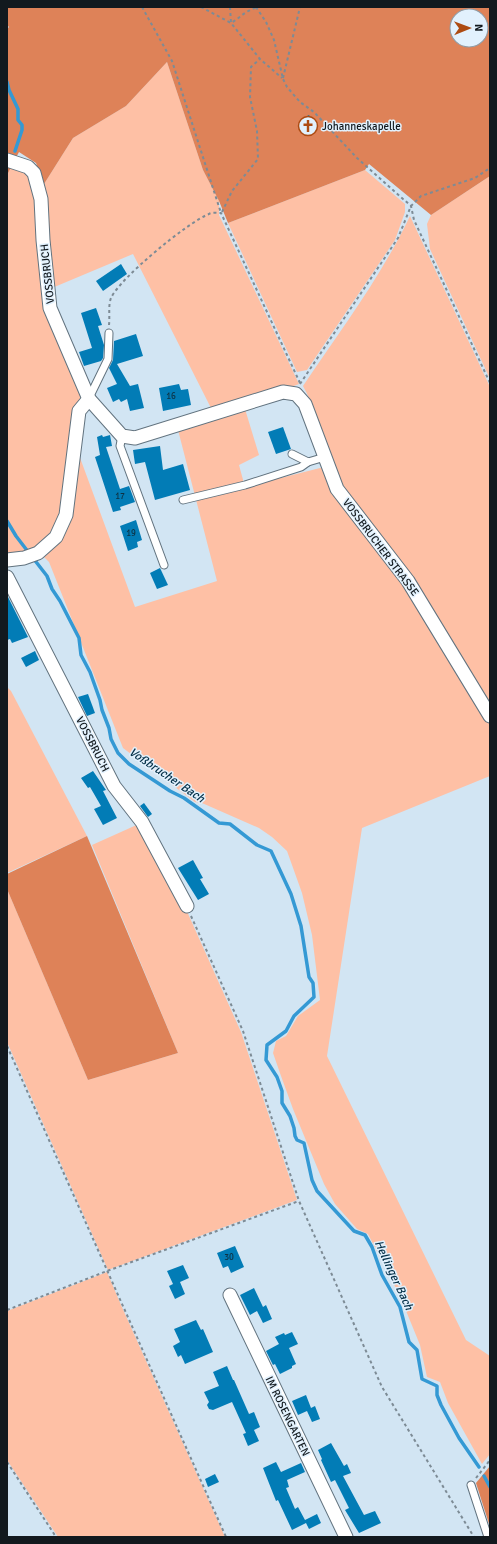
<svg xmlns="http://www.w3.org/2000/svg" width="497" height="1544" font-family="Signika,sans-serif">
<rect width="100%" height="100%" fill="#d2e5f3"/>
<g fill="#fec0a5">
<polygon points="167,62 203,170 219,201 219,215 299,384 283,390 212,410 133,254 52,288 44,184 73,138 126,106"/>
<polygon points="12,165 30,173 37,184 46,290 82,399 65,514 55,534 31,552 7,553 7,175"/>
<polygon points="365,170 405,204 405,212 395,240 307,370 297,372 228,223"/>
<polygon points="490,176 490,379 430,249 427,224 431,215"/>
<path d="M410 216 490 387V707L348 495C328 461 322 421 303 386 340 331 381 277 410 216Z"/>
<polygon points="245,409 259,455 239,465 245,487 324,467 431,622 490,724 490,776 362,828 327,1056 466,1340 490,1356 490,1454 482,1464 448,1403 440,1382 427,1377 420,1345 411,1323 400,1296 368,1234 357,1229 335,1204 324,1184 293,1109 281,1076 273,1053 276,1041 286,1036 298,1016 320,1000 312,935 302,893 287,851 272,837 259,828 202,803 195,802 123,748 49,562 42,555 55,545 79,455 135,607 217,581 178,430"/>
<polygon points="7,687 11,691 87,836 7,873"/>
<polygon points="141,823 185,907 241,1032 297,1200 108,1270 7,1042 7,889 88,1080 178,1053 92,845"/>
<polygon points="107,1272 121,1305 225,1537 58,1537 7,1460 7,1311"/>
</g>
<g fill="#de8258" fill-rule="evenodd">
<path d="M7 7H490V176L431 215 369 164 365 170 228 223 219 201 203 170 167 62 126 106 73 138 44 184 36 163 19 152 7 175V29L9 27 7 25ZM457 16H481V40H457Z"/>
<polygon points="87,836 178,1053 88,1080 7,889 7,874"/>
<polygon points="490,1466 490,1527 476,1483"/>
</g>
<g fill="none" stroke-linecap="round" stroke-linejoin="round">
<g stroke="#3499d4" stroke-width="3.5">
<polyline points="7,82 9,90 18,109 18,120 22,125 22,130 15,151"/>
<polyline points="7,521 16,536 29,553"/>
<polyline points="33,558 47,576 52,589 60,601 79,638 81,655 90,672 100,700 102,710 109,728 111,739 118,753 129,764 170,791 184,798 219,823 230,824 257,845 271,851 291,894 301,926 309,977 313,983 314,997 294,1016 286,1031 267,1045 266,1060 277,1077 282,1091 282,1103 290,1116 294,1128 295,1136 297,1140 304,1143 312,1180 317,1191 354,1231 365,1235 372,1247 382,1275 400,1307 409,1342 417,1350 422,1379 437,1386 437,1395 441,1405 459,1438 479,1467"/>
<polyline points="484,1476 490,1487"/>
</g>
</g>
<g fill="#027cb6">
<polygon points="309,115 314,123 313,129 309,131 305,129 300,120"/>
<polygon points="121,264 127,274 103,291 96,281"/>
<polygon points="96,308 102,325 98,326 104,345 103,358 101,361 84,366 79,352 92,348 81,313"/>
<polygon points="136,334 143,356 117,364 130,386 138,384 144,408 130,411 127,399 121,402 119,399 113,402 107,388 117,384 109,368 113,360 114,341"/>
<polygon points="179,384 181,390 188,389 191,405 163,411 159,388"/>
<polygon points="283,427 291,449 276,454 268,432"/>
<polygon points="102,435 103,437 110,435 112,446 106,447 120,489 129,486 135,502 120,507 121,510 113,512 95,457 100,455 97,437"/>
<polygon points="160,446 163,470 183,464 190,490 155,500 145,462 135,464 133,450"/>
<polygon points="136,520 142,540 137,542 138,547 128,551 120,526"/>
<polygon points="160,568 168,585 157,589 150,573"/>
<polygon points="7,595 28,637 12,643 10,639 7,640"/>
<polygon points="35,651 39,660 26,667 21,658"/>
<polygon points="88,694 95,713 87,716 78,697"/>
<polygon points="93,771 106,790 103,791 117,818 103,825 94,809 101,806 90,787 88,788 81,778"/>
<polygon points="144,803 152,814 148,817 140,806"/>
<polygon points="193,860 203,878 200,879 209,894 198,900 178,868"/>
<polygon points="235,1246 244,1267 231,1273 228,1266 223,1268 217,1253"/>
<polygon points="183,1265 189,1278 180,1282 185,1294 175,1299 169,1286 173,1284 167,1271"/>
<polygon points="254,1288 263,1307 266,1305 272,1319 263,1323 257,1311 250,1315 240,1295"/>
<polygon points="196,1320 201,1330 203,1329 213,1352 185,1364 181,1355 178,1357 173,1346 180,1342 174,1329"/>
<polygon points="292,1332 298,1344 289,1348 296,1364 292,1366 292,1368 280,1374 275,1364 273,1365 266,1351 279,1344 275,1337 284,1333 285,1335"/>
<polygon points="227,1366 233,1380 234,1380 249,1414 254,1412 260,1427 254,1430 259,1441 248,1446 243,1434 246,1433 232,1402 213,1410 209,1409 207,1405 209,1402 204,1392 219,1386 213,1372"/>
<polygon points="306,1395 311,1408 315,1406 320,1419 312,1422 307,1411 298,1415 292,1401"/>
<polygon points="331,1443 344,1466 347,1464 351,1473 343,1476 364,1515 375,1511 381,1523 359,1533 345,1510 349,1508 335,1480 331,1482 321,1460 322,1459 318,1450"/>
<polygon points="276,1462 281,1472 301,1463 305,1472 287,1480 289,1487 286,1488 295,1509 298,1507 305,1520 317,1514 321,1523 309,1529 306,1523 292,1530 278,1500 276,1501 263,1468"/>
<polygon points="215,1474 219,1482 208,1487 205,1479"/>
</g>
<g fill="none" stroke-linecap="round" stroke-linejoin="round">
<defs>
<g id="lane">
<polyline points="89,398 108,359 109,333"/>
<polyline points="122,436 120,446 164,565"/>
<polyline points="292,454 308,462 325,457"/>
<polyline points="183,500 245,485 301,467 308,462"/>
<polyline points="471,1485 488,1537"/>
</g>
<g id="street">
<polyline points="7,160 28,167 34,173 41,199 43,240 50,308 89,399 122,436 135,438 283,392 296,394 305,404 337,489 408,581 490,716"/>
<polyline points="7,560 24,558 38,553 56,537 66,515 79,411 89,399"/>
<polyline points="7,577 114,786 142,822 187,906"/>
<polyline points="230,1295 346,1537"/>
</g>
</defs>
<use href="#lane" stroke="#62737f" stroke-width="9"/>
<use href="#street" stroke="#62737f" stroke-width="15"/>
<g stroke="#7d8b95" stroke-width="2" stroke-dasharray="3 3" stroke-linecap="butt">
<polyline points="142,7 172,61 221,213"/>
<polyline points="201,7 231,23 260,59 282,78"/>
<path d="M230 7 231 23C240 18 246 10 256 8"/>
<polyline points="256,7 266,22 274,40 283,79 287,87 300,102 314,112 357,158 411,206 414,220 490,383"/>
<polyline points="283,78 300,7"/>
<polyline points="222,212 232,191 258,159 257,131 250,97 251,67 260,59"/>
<path d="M109 325C110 317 108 305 111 298 120 278 188 222 209 214 212 212 217 213 221 213L300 383"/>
<polyline points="300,384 398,238 411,206 421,196 475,178 490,168"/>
<polyline points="191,916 243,1031 299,1201 382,1387 474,1537"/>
<polyline points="7,1046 226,1537"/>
<polyline points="7,1310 107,1271 299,1201"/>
<polyline points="7,1462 56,1537"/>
<polyline points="476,1478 490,1460"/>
</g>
<use href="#lane" stroke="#fff" stroke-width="7"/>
<use href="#street" stroke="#fff" stroke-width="13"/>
</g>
<defs>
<symbol id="church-ring" viewBox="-11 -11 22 22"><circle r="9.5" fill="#e2f1fd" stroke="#ad4b12" stroke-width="1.5"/><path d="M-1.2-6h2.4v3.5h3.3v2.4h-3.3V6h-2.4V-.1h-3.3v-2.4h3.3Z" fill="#ad4b12"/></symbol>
</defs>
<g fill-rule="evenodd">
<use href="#church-ring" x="297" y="115" width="22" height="22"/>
</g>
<g text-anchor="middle" stroke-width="3" stroke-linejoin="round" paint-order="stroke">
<g font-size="9" fill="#0e3244">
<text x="171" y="399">16</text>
<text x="120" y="499">17</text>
<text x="131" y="536">19</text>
<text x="229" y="1260">30</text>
</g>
<g font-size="11" fill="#12191e" stroke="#e2f1fd" text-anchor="start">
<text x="322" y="130">Johanneskapelle</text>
</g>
<g font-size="11" fill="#12191e" stroke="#e2f1fd">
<text transform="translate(47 274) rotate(-96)" y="4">VOSSBRUCH</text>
<text transform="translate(381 547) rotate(53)" y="4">VOSSBRUCHER STRASSE</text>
<text transform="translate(93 744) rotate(63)" y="4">VOSSBRUCH</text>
<text transform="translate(288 1416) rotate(64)" y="4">IM ROSENGARTEN</text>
</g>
<g font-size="12" font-style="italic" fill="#063149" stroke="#e2f1fd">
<text transform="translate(167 775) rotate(34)" y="4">Voßbrucher Bach</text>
<text transform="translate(394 1275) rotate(65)" y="4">Hellinger Bach</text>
</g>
</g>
<rect width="497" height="1544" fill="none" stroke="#12191e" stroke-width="16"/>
<g transform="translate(469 28) rotate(89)"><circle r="19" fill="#e2f1fd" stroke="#8f9ba4"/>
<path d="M0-3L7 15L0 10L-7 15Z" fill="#ad4b12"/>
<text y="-6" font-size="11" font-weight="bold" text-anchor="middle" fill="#12191e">N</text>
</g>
</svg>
